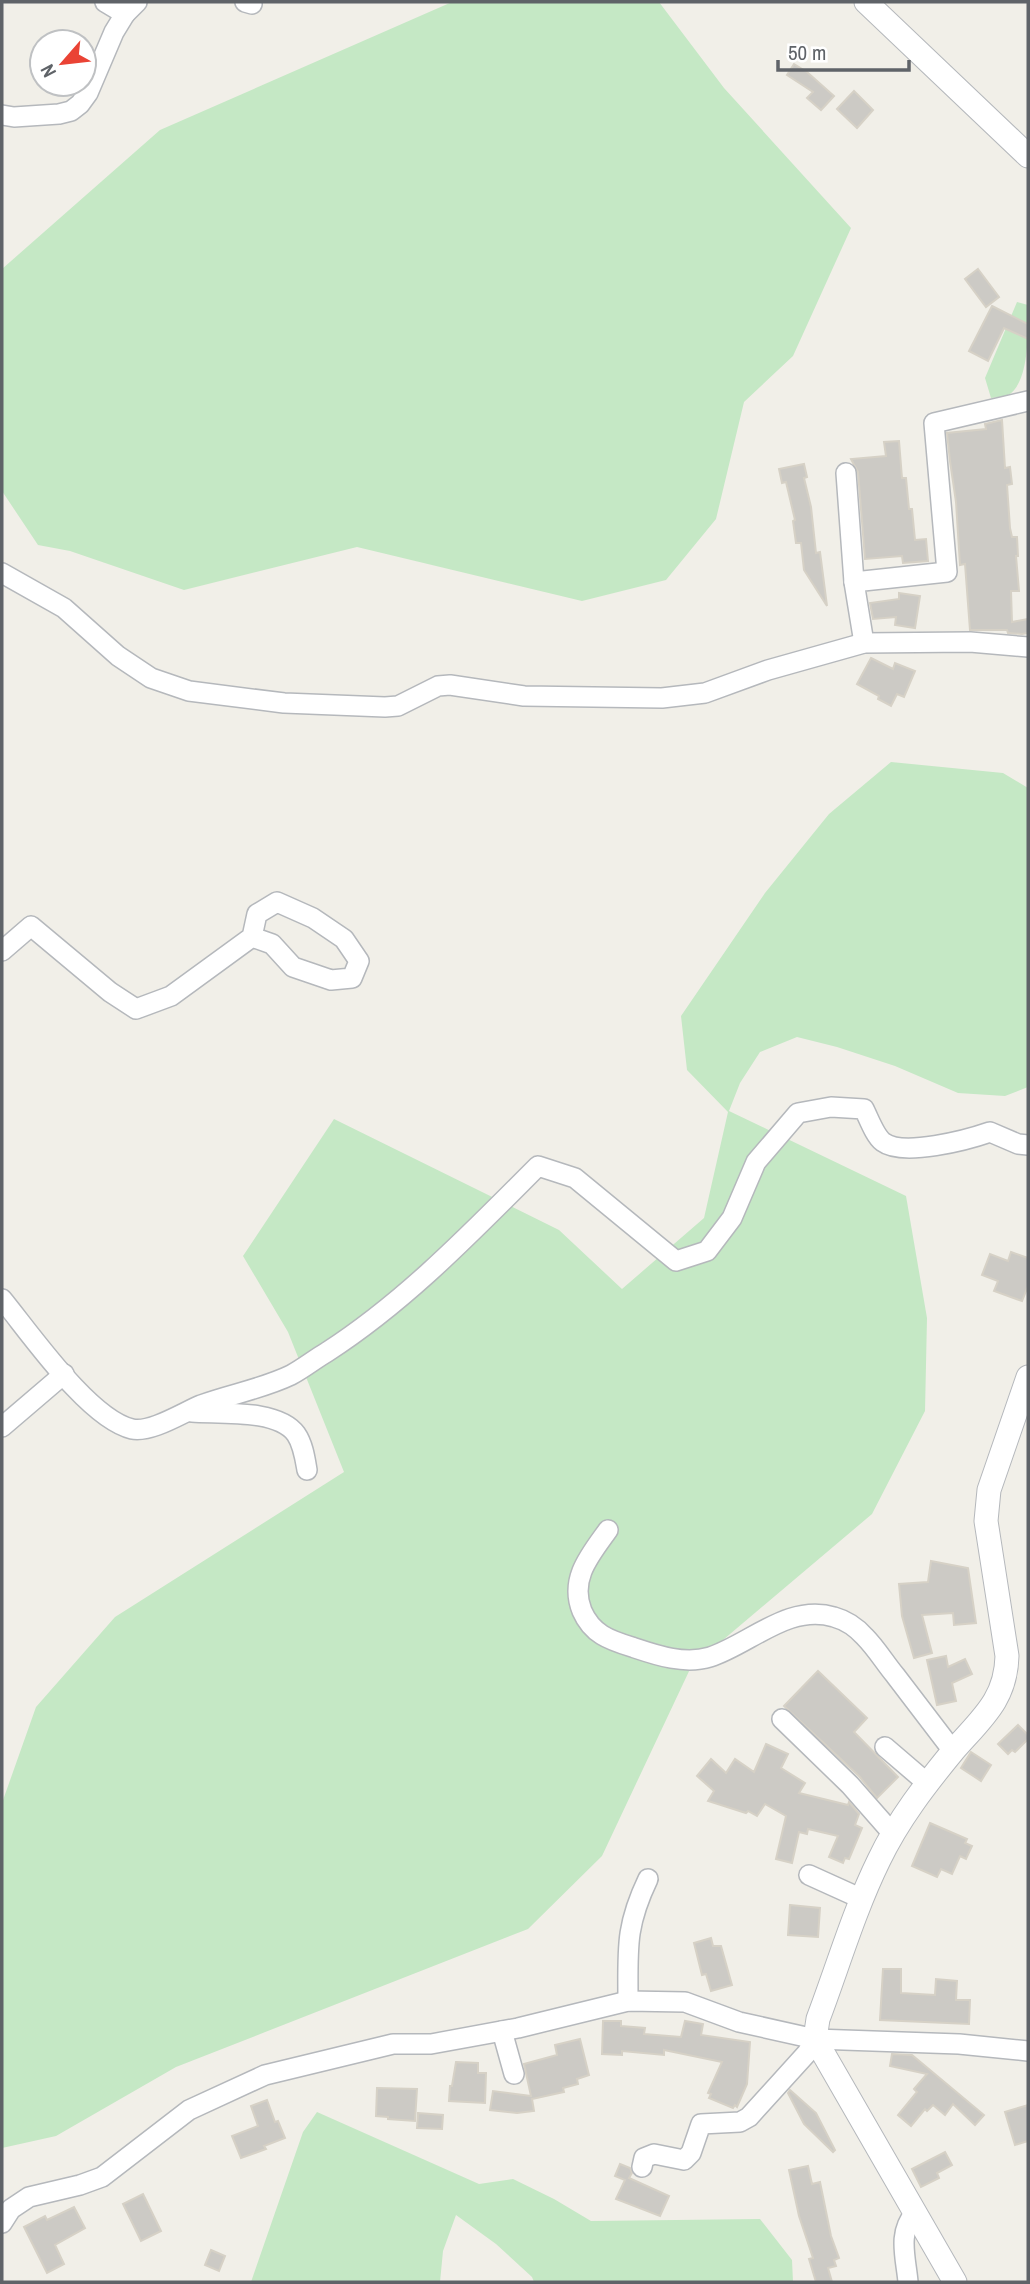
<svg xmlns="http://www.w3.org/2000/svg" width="1030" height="2284" font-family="'Archivo Narrow',sans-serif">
<rect width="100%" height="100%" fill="#f1efe8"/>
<g fill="#c5e8c5">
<polygon points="452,2 659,2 724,88 851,228 793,356 744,402 716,519 666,580 582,601 357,547 184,590 70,551 38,545 2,491 2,269 160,130"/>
<path d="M1017 302 1028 305C1028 330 1030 383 1008 395 1003 397 996 397 991 398L985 378Z"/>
<polygon points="891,762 1003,773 1028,788 1028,1087 1005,1096 958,1093 895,1066 837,1047 797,1037 760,1052 740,1083 729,1111 906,1196 927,1318 925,1411 872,1514 691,1667 602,1856 528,1929 176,2067 56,2136 2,2148 2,1803 36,1707 115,1617 344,1472 288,1332 243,1256 334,1119 559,1230 622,1289 704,1218 728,1112 687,1070 681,1016 765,893 829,814"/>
<polygon points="317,2112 479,2184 513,2179 554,2199 591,2221 760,2219 792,2260 793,2282 534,2282 532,2277 496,2244 456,2215 443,2251 440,2282 251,2282 303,2132"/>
</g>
<g fill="#cccac5" stroke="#d6d1c6" stroke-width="2">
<polygon points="794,64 807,72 834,96 821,110 807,98 813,92 787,75"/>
<polygon points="854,91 873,110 857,128 837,109"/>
<polygon points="978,269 999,297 986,307 965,279"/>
<polygon points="992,306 1028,324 1028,339 1004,328 988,361 969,351"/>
<polygon points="1002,420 1005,468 1010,467 1012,484 1007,485 1010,528 1012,537 1017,537 1018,556 1016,556 1019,591 1011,591 1012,622 1028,619 1028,633 1022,634 1008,633 1007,630 970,630 965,564 960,565 956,502 950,461 947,433 986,429 985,424"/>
<polygon points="899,441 902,478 906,478 909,509 912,509 915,540 926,539 928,561 903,563 902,556 865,559 858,472 851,459 886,456 884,442"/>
<polygon points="804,464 807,477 804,478 811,507 816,553 820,552 827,606 804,570 801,543 796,543 793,521 795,520 786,482 782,483 779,469"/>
<polygon points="899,593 920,596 915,628 895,625 896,617 873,619 870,603 899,599"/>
<polygon points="871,658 893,669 895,663 915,671 904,697 897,694 891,706 878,699 879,696 857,684"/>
<polygon points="1011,1252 1028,1258 1028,1286 1022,1301 994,1291 998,1281 982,1275 990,1254 1008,1261"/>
<polygon points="931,1561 968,1568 976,1623 954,1625 953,1613 922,1615 932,1653 914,1658 902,1616 899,1584 928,1582"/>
<polygon points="946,1656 948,1667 965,1659 972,1674 952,1683 956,1701 937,1705 927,1660"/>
<polygon points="818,1671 867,1718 854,1732 898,1777 877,1798 859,1776 784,1706"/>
<polygon points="1018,1725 1028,1735 1028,1739 1015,1752 1012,1750 1008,1754 998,1744"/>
<polygon points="766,1744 788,1754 781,1768 805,1783 799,1793 848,1805 849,1802 859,1814 855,1825 862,1828 849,1859 845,1858 843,1863 829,1857 838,1836 808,1829 807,1834 799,1832 792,1863 776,1859 786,1816 765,1804 757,1816 748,1811 746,1813 708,1801 714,1791 697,1776 711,1759 726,1773 735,1759 754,1772"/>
<polygon points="971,1752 991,1765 981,1781 961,1768"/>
<polygon points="930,1823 967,1839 965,1843 972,1846 966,1859 960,1856 952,1874 941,1869 937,1877 912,1866"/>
<polygon points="790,1905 820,1908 818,1937 788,1935"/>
<polygon points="711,1938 713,1946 721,1946 732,1985 711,1991 706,1974 702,1975 694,1943"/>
<polygon points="883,1969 901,1969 901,1993 935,1995 936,1979 957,1981 956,2000 970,2000 969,2024 880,2020"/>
<polygon points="603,2021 621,2021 621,2026 645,2028 644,2034 681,2037 685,2021 703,2024 701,2035 750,2042 747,2084 737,2107 735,2105 733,2108 709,2098 711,2094 708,2093 722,2062 664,2050 664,2055 622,2051 622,2055 602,2054"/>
<polygon points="580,2039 589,2075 577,2079 578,2084 563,2088 564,2092 532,2099 534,2111 517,2113 490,2110 493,2091 531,2096 524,2064 557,2055 555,2045"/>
<polygon points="892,2054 912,2055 984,2115 975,2125 953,2104 945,2115 933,2105 927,2111 925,2109 911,2126 898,2115 917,2092 914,2089 927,2074 890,2066"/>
<polygon points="456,2062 478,2063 478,2073 486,2073 485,2103 449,2101 450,2086 452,2086"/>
<polygon points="377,2088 417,2089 415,2121 388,2119 388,2117 376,2116"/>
<polygon points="790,2090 816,2113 835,2150 833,2152 804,2124 788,2093"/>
<polygon points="267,2100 275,2122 278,2121 285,2138 264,2146 266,2149 241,2158 232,2136 258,2126 251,2106"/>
<polygon points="1028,2105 1028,2141 1015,2145 1005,2112"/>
<polygon points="418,2113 443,2115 442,2129 417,2128"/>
<polygon points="945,2152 952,2165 937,2173 939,2178 921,2187 912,2169"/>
<polygon points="620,2164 630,2168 632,2173 629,2178 669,2196 660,2216 616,2199 625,2180 615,2176"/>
<polygon points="808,2166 812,2184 820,2182 831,2236 839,2258 834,2260 836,2266 828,2268 832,2282 816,2282 809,2259 813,2258 799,2216 789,2170"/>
<polygon points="143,2194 161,2231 141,2241 123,2204"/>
<polygon points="74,2207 85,2228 55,2245 64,2264 47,2273 24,2227 45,2216 47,2220"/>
<polygon points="211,2250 225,2256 219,2271 205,2265"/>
</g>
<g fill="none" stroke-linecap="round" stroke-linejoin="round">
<defs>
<g id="minor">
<polyline points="105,2 125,14 137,2"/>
<polyline points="245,2 252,4"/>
<polyline points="2,115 14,117 59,114 71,111 80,104 88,93 114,32 125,14"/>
<polyline points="846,473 854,582"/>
<polyline points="2,573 64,608 118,656 151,678 189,691 284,703 385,707 398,706 438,686 450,685 524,696 662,698 705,693 768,670 864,643 970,642 1028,647"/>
<polyline points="864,643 854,582 947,572 934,423 1028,401"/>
<polyline points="2,951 31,926 110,992 136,1009 171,996 252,937 257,914 277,902 313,918 344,939 359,961 352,978 331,980 293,967 272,944 252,937"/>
<path d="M2 1299C30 1333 89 1419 132 1429 151 1433 182 1413 201 1405 231 1394 262 1389 291 1375 304 1368 315 1359 327 1352 406 1301 472 1232 538 1166L575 1178 676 1261 707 1251 732 1218 756 1162 798 1113 831 1107 864 1109C869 1119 875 1136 883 1142 903 1157 967 1140 990 1132L1018 1144 1028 1145"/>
<path d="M192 1412C220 1414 278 1409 296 1434 303 1444 305 1458 307 1470"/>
<polyline points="2,1427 64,1374"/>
<path d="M608 1530C590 1555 569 1579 582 1611 592 1634 609 1640 632 1647 656 1655 684 1665 710 1657 750 1644 789 1603 834 1617 845 1620 857 1628 865 1637 876 1648 885 1663 895 1675 914 1700 934 1726 953 1751"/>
<polyline points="782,1719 850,1785 893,1834"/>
<polyline points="885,1747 927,1783"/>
<polyline points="809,1875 862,1899"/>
<path d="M628 2001C628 1949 625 1927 648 1879"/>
<polyline points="502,2031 514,2074"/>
<polyline points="642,2167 644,2158 654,2154 684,2160 691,2153 701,2124 740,2122 749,2117 807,2053 815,2039"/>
<polyline points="2,2223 11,2209 29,2197 80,2185 102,2177 189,2110 265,2075 393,2044 431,2044 518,2028 628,2001 685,2002 739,2022 815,2039 959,2044 1028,2051"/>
<path d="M908 2282C906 2258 897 2233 915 2213"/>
</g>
<g id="tertiary">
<polyline points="866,2 1028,156"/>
<path d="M955 2282 815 2039 818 2019C838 1966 854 1911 879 1860 898 1820 926 1784 954 1750 981 1719 1006 1700 1007 1656L986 1521 989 1490 1028 1377"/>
</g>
</defs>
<use href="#minor" stroke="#b5b8bc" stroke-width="22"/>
<use href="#tertiary" stroke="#b5b8bc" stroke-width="25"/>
<use href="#minor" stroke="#fff" stroke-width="19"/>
<use href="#tertiary" stroke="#fff" stroke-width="23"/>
</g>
<rect width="1030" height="2284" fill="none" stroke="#5f6368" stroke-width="7"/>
<g transform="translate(63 63) rotate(242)"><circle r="33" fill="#ffffff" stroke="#bfc1c3" stroke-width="2"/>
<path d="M0-5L12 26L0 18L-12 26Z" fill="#ea4335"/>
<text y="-10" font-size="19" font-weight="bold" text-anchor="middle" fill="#5f6368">N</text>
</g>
<path d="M778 60v10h131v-10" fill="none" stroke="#5f6368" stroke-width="3.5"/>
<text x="788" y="60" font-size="21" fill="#5f6368" stroke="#ffffff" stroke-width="5" paint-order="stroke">50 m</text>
</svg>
